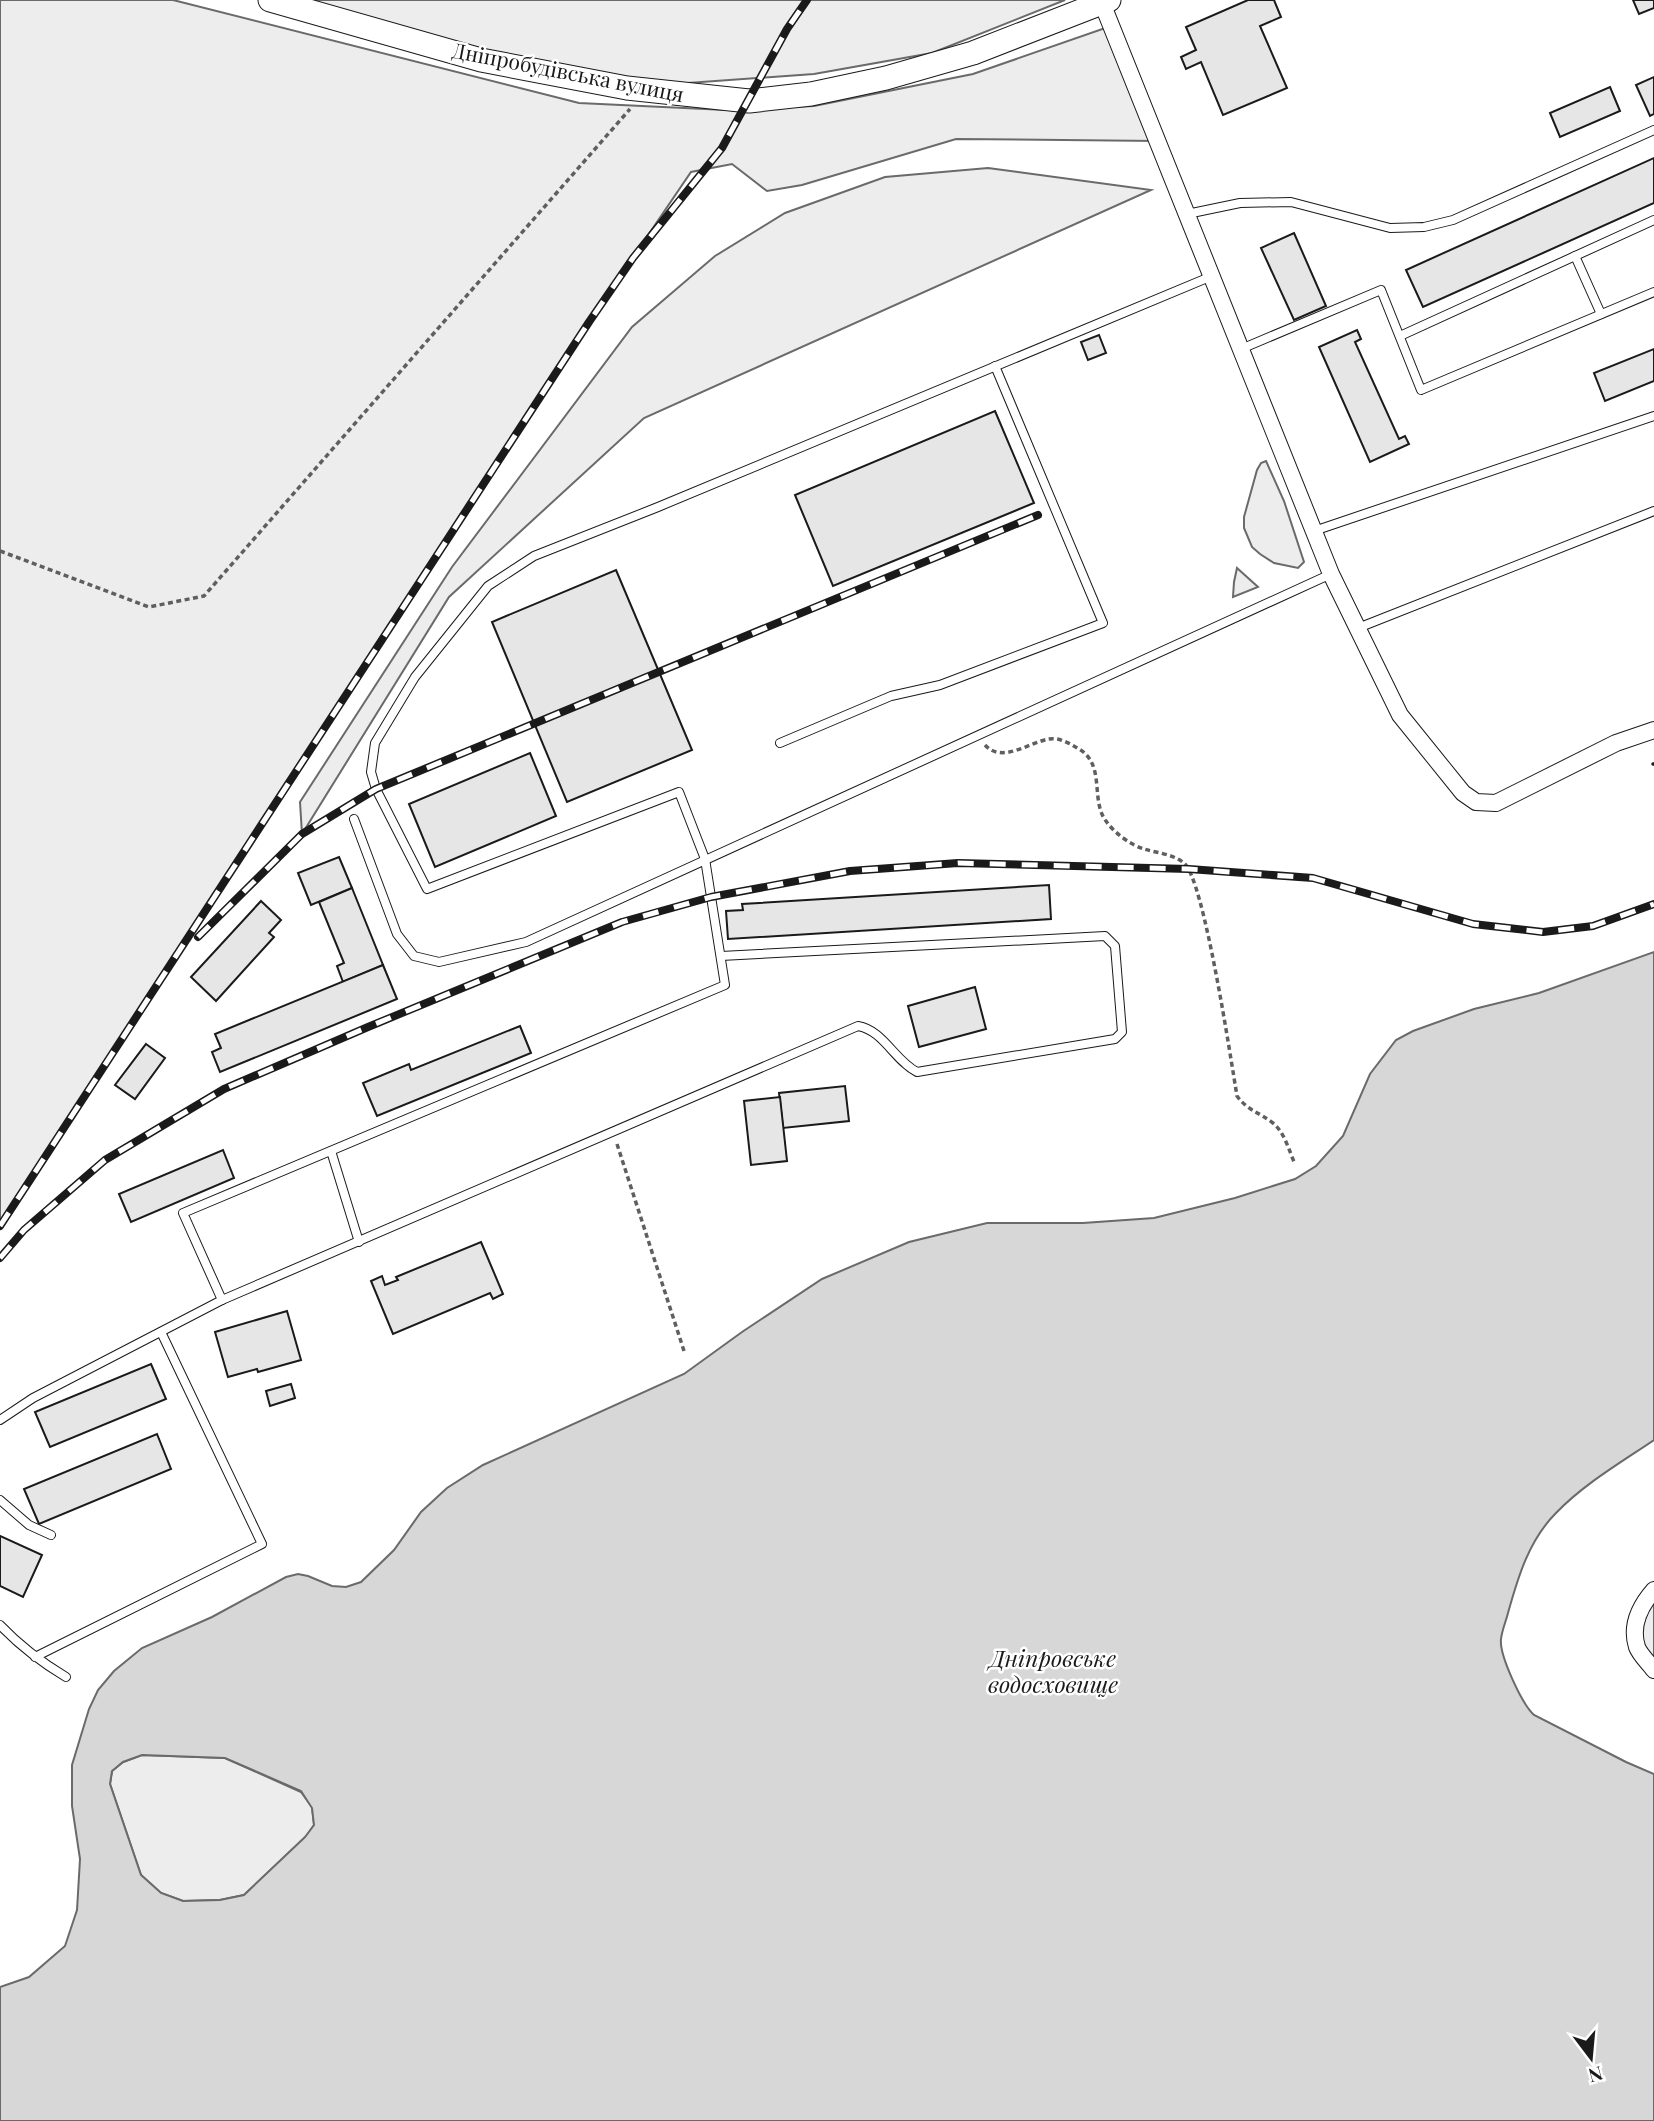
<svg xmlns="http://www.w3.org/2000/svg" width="1654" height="2121" font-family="'Playfair Display',serif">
<rect width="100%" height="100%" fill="#fff"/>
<g fill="#ededed" stroke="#6a6a6a" stroke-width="2">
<polygon points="0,0 173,0 579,103 726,110 814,106 973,74 1111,26 1157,141 956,139 802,185 767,191 732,164 691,172 589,322 0,1226"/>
<polygon points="308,0 1065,0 932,53 814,74 646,86 466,45"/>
<polygon points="988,168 1151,190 644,418 449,597 302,834 300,802 452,567 632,327 715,256 785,213 885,177"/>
<polygon points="1266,461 1284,501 1304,562 1298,568 1274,563 1260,554 1252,547 1244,528 1244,517 1257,470 1261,463"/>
<polygon points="1237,568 1258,587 1233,597 1234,582"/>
<polygon points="1654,1602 1654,1660 1643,1647 1642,1628 1649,1608"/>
<polygon points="142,1755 225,1758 301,1792 312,1807 314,1825 306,1837 244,1895 220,1900 183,1901 161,1893 141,1875 110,1784 112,1771 123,1762"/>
</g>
<path fill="#d7d7d7" stroke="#6a6a6a" stroke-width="2" fill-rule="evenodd" d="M1654 952V1440C1620 1463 1584 1484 1556 1513 1529 1540 1518 1577 1508 1613 1506 1621 1502 1630 1501 1639 1499 1655 1522 1704 1534 1715L1626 1762 1654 1774V2121H0V1987L29 1977 65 1946 77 1910 80 1859 72 1806V1765L89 1709 98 1690 114 1671 142 1648 212 1617 286 1577 298 1574 308 1576 332 1586 346 1587 361 1582 394 1550 421 1512 447 1488 483 1465 684 1374 742 1332 822 1279 909 1242 987 1223H1083L1154 1218 1235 1198 1295 1179 1316 1166 1343 1136 1370 1074 1396 1040 1413 1031 1474 1009 1539 993ZM142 1755 225 1758 301 1791 312 1808 314 1825 305 1837 244 1895 220 1900 183 1901 161 1893 141 1875 110 1784 112 1771 123 1762Z"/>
<g fill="#e6e6e6" stroke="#1a1a1a" stroke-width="2">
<polygon points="1248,0 1274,0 1281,17 1260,26 1287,88 1223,115 1201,62 1186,69 1181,57 1196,50 1186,27"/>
<polygon points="1633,0 1654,0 1654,8 1639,14"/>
<polygon points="1654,77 1654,114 1650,116 1636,85"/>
<polygon points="1610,87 1620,111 1560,137 1550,113"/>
<polygon points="1654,158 1654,203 1423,307 1406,270"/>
<polygon points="1294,233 1326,306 1294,320 1261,248"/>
<polygon points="1357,330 1361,339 1355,342 1399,439 1405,436 1409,444 1370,462 1319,347"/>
<polygon points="1099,335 1106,353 1088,360 1081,342"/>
<polygon points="1654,349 1654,381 1605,401 1594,373"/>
<polygon points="995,411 1034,503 833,586 795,495"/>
<polygon points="616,570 692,750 567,802 492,622"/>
<polygon points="530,753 556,816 435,867 409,804"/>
<polygon points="339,857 352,888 311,905 298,873"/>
<polygon points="1049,885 1051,919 728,939 726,911 743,910 742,904"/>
<polygon points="352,888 383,965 343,982 337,966 344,963 319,902"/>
<polygon points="261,901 281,920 269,933 274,937 216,1001 191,977"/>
<polygon points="383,965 397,999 220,1072 212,1052 221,1048 215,1034"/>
<polygon points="975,987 986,1029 919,1047 908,1006"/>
<polygon points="520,1026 531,1053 377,1116 363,1083 409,1064 411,1070"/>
<polygon points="146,1044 165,1058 135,1099 115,1085"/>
<polygon points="845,1086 849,1121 783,1128 779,1093"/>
<polygon points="780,1097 787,1161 751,1165 744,1101"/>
<polygon points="223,1150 234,1178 131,1222 119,1194"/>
<polygon points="481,1242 503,1294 493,1299 490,1293 393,1334 371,1281 382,1276 385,1285 398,1280 396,1277"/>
<polygon points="287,1311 301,1360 258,1372 257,1369 228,1377 215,1332"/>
<polygon points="151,1364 166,1399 50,1447 35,1412"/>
<polygon points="291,1384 295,1398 270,1406 266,1391"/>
<polygon points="157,1434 171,1469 39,1524 24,1489"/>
<polygon points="0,1536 42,1555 23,1597 0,1586"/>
</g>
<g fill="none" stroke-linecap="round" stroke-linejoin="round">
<defs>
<g id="lane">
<polyline points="1187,214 1240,203 1291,202 1390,228 1424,227 1453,220 1654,130"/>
<polyline points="1575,256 1601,314"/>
<polyline points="1400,336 1654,220"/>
<polyline points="1241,349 1381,290 1421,390 1654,292"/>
<polyline points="1314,531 1654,416"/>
<polyline points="1358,628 1654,511"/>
<polyline points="780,743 891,696 940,685 1103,623 995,366"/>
<polyline points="354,819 397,934 414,956 439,962 526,942 1331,574"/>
<polyline points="331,1151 359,1242"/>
<path d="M222 1300 858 1026C883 1030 895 1061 917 1072L1115 1039 1122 1032 1115 946 1105 936 721 956"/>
<polyline points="0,1420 33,1398 222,1300 183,1213 725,985 705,859 679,792 427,889 376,789 371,772 375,743 415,677 488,586 534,556 658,507 1212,276"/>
<polyline points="0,1500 29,1525 51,1535"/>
<path d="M0 1625C20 1646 41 1662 66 1677"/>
<polyline points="35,1657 262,1544 161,1332"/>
</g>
<g id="street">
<polyline points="1102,3 1331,574 1400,715 1463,793 1476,802 1496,803 1616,743 1654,730"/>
<path d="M1654 1590C1640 1606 1630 1625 1637 1647 1640 1655 1649 1663 1654 1670"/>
</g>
<polyline id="secondary" points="270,0 481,60 627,88 749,101 811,94 886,78 973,53 1109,0"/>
</defs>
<use href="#lane" stroke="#1a1a1a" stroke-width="10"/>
<use href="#street" stroke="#1a1a1a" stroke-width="18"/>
<use href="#secondary" stroke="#1a1a1a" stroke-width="25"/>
<g stroke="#5f5f5f" stroke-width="3.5" stroke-dasharray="5 3.5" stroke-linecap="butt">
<polyline points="0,551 149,607 204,596 630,109"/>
<path d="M985 745C1002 764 1030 742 1049 739 1060 737 1070 744 1079 749 1106 765 1090 800 1106 821 1114 833 1131 845 1144 849 1157 853 1173 854 1184 863 1204 879 1231 1061 1237 1096 1248 1111 1259 1112 1273 1123 1285 1133 1289 1151 1295 1164"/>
<polyline points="617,1144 685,1354"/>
</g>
<use href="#lane" stroke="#fff" stroke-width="8"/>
<use href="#street" stroke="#fff" stroke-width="16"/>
<use href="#secondary" stroke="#fff" stroke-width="23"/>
<defs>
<g id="rail">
<polyline points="198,937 302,834 376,789 1038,515"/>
<polyline points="0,1226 589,322 633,258 722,148 787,29 807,0"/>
<polyline points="0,1258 24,1230 105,1160 224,1089 368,1027 622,922 711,897 850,871 958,863 1189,869 1313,878 1473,924 1543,932 1593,926 1654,904"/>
</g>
</defs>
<use href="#rail" stroke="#1a1a1a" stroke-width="8"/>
<use href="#rail" stroke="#fff" stroke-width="5" stroke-dasharray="16" stroke-linecap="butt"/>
<polyline stroke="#1a1a1a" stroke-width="3.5" points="1653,764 1654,764"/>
</g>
<g text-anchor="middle" stroke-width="5" stroke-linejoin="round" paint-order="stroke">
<g font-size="21" fill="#1a1a1a" stroke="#fff">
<text transform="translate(568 73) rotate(11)" y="7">Дніпробудівська вулиця</text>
</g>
<g font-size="23" font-style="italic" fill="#1a1a1a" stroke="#fff">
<text x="1053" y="1667">Дніпровське<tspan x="1053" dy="26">водосховище</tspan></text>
</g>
</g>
<g transform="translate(1591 2058) rotate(164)" stroke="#ffffff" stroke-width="5" paint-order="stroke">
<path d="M0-5L12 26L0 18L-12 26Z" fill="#1a1a1a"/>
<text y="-10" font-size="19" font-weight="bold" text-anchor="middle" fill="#1a1a1a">N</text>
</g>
</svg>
